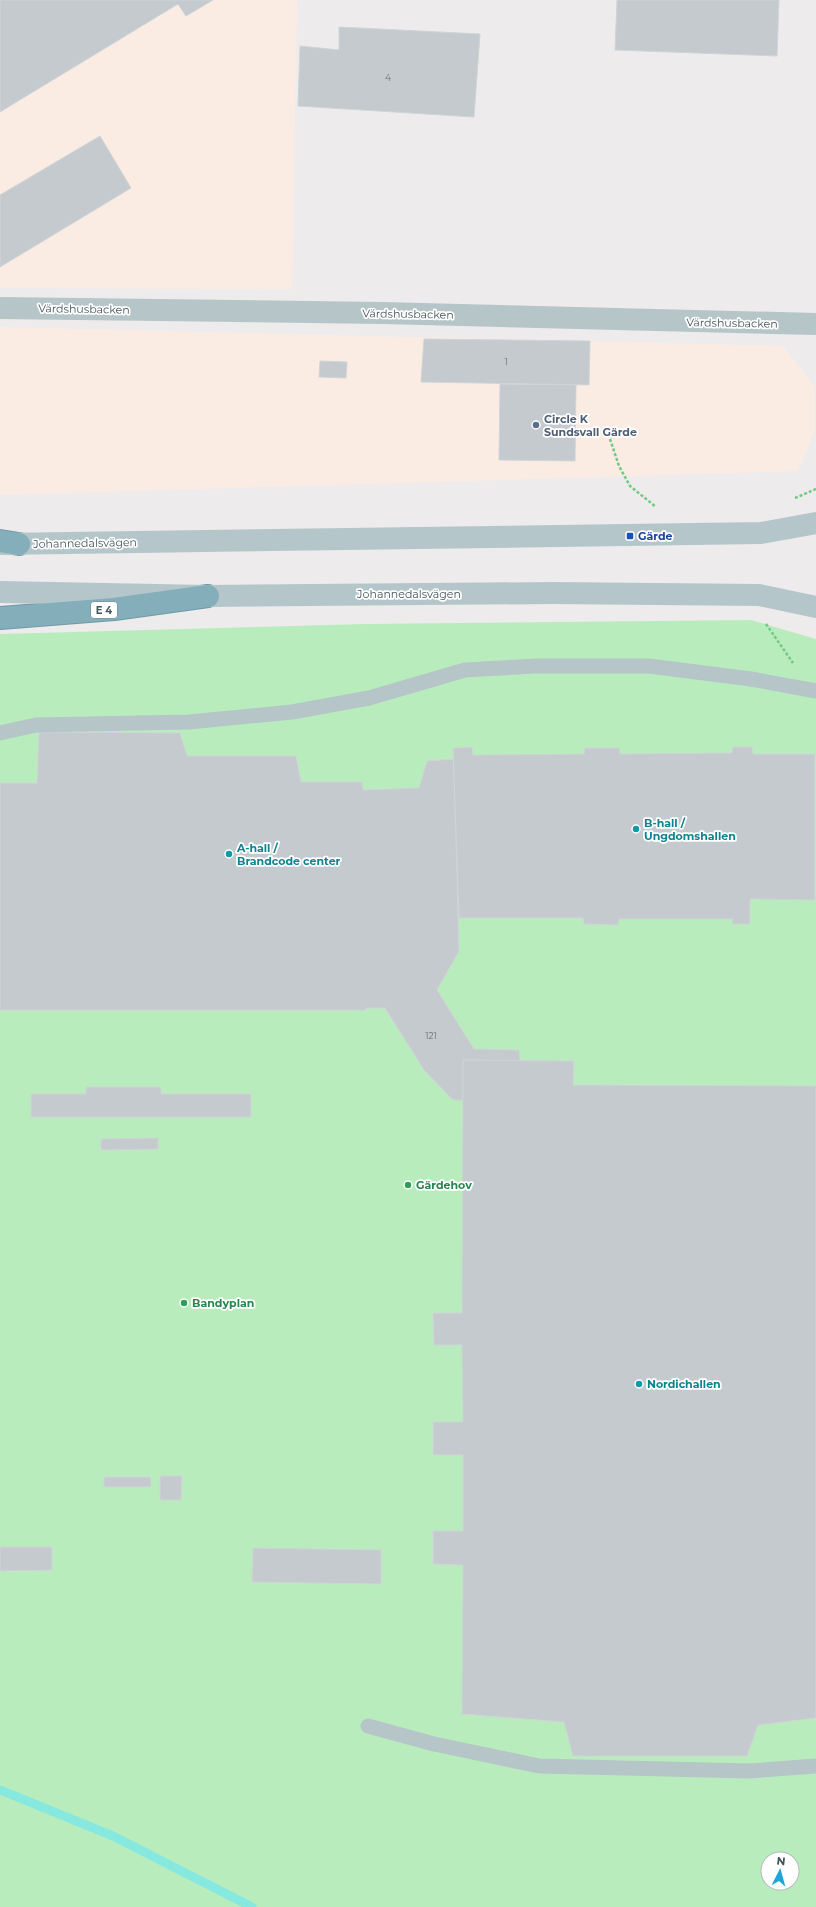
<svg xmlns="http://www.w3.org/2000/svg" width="816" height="1907" font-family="Montserrat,sans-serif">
<rect width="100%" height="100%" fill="#eeebec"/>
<g fill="#faece3">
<polygon points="0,0 297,0 292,289 0,288"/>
<polygon points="0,327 783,346 815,387 815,430 798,471 0,495"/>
</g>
<path fill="#b9ecbd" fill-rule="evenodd" d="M751 620 816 639V1907H0V634L364 624ZM768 1859H792V1883H768Z"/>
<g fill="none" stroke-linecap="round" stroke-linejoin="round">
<polyline stroke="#87e8df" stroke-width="9" points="0,1790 113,1836 252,1907"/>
</g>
<g fill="#c5cace" stroke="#cfd4d7">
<polygon points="0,0 213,0 186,16 178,4 0,112"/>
<polygon points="617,0 779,0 777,56 615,50"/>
<polygon points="339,27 480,34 474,117 298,106 300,46 339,50"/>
<polygon points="100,136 131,188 0,267 0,195"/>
<polygon points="424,339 590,341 589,385 421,382"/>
<polygon points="320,361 347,362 346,378 319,377"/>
<polygon points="500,384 576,385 575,461 499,460"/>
<polygon points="39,732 180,733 187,756 296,756 301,782 362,782 363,790 419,788 427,761 454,759 459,951 437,990 474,1049 519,1050 520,1061 463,1060 463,1100 453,1100 424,1070 385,1008 366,1008 366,1010 0,1010 0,783 37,783"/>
<polygon points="472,747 473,755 584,754 585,748 619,748 620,754 732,753 733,747 752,747 753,754 815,754 815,900 750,899 750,924 732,924 733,919 619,919 618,925 584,924 583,918 459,918 453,748"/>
<polygon points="463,1060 574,1061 573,1085 816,1086 816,1718 758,1725 747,1756 573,1756 564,1722 462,1714 463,1565 433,1564 433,1531 463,1531 463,1455 433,1455 433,1422 463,1422 462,1345 434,1345 433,1313 462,1313"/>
<polygon points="86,1087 161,1087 161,1094 251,1094 251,1117 31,1117 31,1094 86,1094"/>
<polygon points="158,1138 158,1149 101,1150 101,1139"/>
<polygon points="160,1476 182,1476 181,1500 160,1500"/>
<rect x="104" y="1477" width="47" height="10"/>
<polygon points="0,1547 52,1547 52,1570 0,1571"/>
<polygon points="253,1548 381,1550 381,1584 252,1582"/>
</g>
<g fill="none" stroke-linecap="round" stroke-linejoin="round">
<defs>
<g id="motorway">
<polyline points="0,541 19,544"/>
<polyline points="0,618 114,609 208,596"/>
</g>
</defs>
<use href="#motorway" stroke="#6f9aa5" stroke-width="24"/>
<g stroke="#72c983" stroke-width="2.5" stroke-dasharray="3 2" stroke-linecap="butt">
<polyline points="610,439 619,466 630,486 656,507"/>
<polyline points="795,498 816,489"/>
<polyline points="766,624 793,663"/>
</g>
<g stroke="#b6c5c8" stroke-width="15">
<polyline points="0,733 36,725 189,722 292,712 369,698 465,670 536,666 649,666 751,679 816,691"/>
<polyline points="368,1726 434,1744 539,1766 750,1771 816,1766"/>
</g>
<polyline stroke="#b6c5c8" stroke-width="22" points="0,308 383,313 816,324"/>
<g stroke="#b4c6ca" stroke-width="22">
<polyline points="0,544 761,533 816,523"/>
<polyline points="0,592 208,596 552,593 759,595 816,607"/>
</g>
<use href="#motorway" stroke="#83aeba" stroke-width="22"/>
</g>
<circle fill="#5c6f8a" stroke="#fff" stroke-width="1.5" cx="536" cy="425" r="4"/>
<rect fill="#1a4fb4" stroke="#fff" stroke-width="1.5" x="626" y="532" width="8" height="8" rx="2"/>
<g fill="#0f9aa8" stroke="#fff" stroke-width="1.5">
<circle cx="636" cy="829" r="4"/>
<circle cx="229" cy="854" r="4"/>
<circle cx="639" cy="1384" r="4"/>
</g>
<g fill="#2e9e5b" stroke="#fff" stroke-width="1.5">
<circle cx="408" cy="1185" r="4"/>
<circle cx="184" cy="1303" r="4"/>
</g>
<g text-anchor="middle" stroke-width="3.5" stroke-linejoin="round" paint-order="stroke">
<g font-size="9" fill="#647276">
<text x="388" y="81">4</text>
<text x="506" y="365">1</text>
<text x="431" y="1039">121</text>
</g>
<rect fill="#fff" stroke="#7c878a" stroke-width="1" x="91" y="602" width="26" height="16" rx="3"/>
<g font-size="10" font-weight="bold" fill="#445458">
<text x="104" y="614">E 4</text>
</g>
<g font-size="11" fill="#445458" stroke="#fff">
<text transform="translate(84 309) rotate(1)" y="4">Värdshusbacken</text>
<text transform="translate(408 314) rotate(1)" y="4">Värdshusbacken</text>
<text transform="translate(732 323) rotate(1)" y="4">Värdshusbacken</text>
<text transform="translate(85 543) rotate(-1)" y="4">Johannedalsvägen</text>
<text x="409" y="598">Johannedalsvägen</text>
</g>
<g font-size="11" font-weight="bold" fill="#4e5e75" stroke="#fff" text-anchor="start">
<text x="544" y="423">Circle K<tspan x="544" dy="13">Sundsvall Gärde</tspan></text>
</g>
<g font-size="11" font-weight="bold" fill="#164399" stroke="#fff" text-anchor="start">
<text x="638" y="540">Gärde</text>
</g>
<g font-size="11" font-weight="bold" fill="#0d838f" stroke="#fff" text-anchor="start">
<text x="644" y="827">B-hall /<tspan x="644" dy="13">Ungdomshallen</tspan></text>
<text x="237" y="852">A-hall /<tspan x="237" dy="13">Brandcode center</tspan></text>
<text x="647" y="1388">Nordichallen</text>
</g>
<g font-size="11" font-weight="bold" fill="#27864d" stroke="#fff" text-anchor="start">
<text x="416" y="1189">Gärdehov</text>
<text x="192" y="1307">Bandyplan</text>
</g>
</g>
<g transform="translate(780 1871) rotate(6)"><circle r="19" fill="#ffffff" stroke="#b4bbbc"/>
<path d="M0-3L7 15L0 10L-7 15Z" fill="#1da6d6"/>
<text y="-6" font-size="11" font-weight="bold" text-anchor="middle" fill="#445458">N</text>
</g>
</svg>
